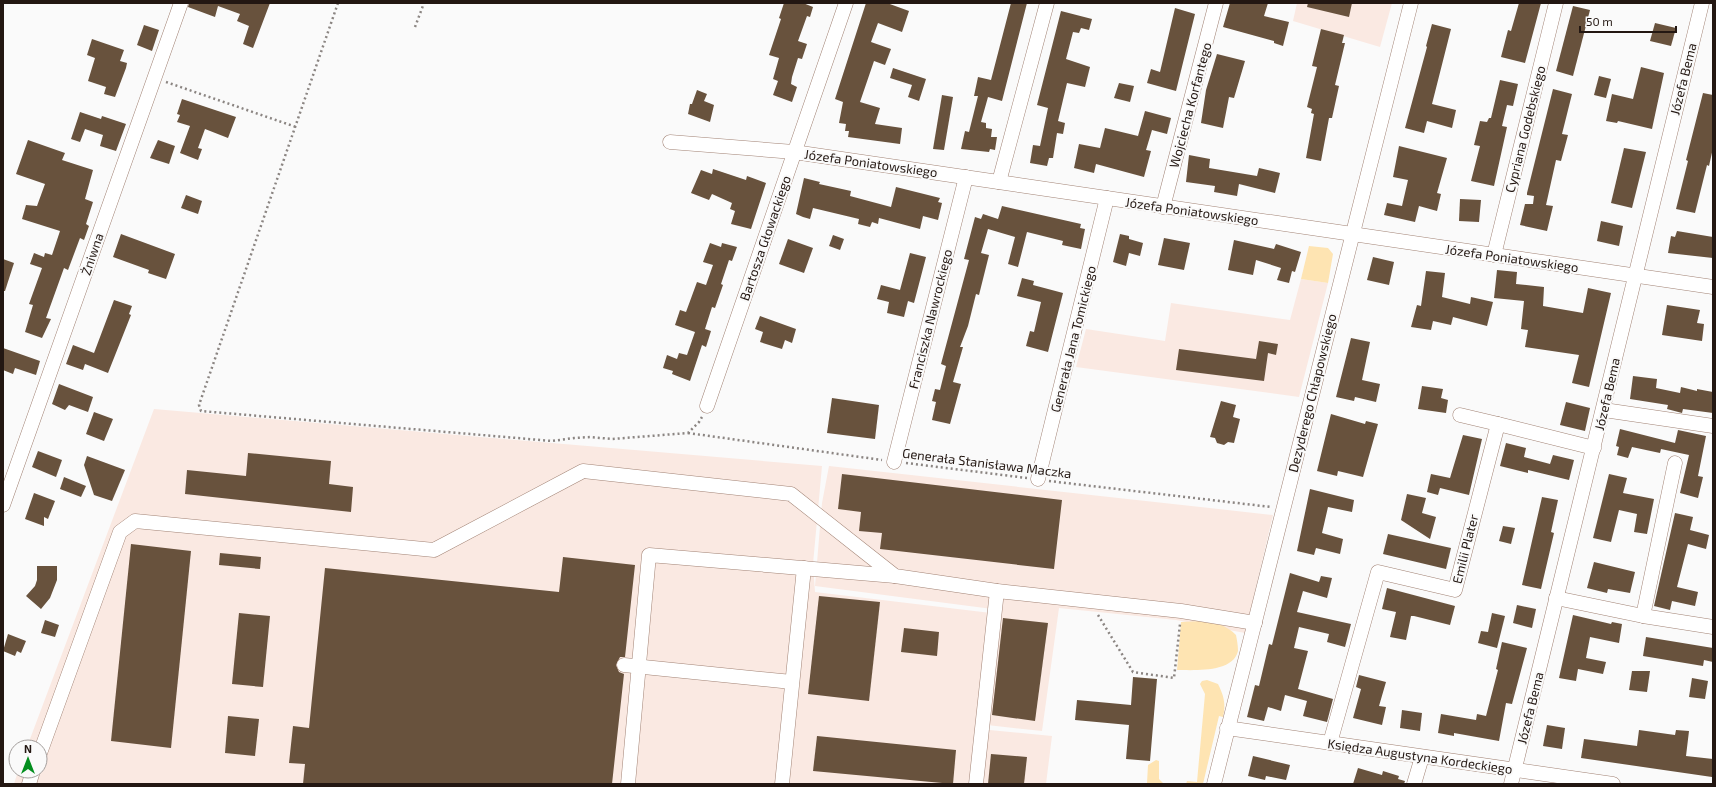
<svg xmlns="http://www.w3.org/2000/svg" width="1716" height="787" font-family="'Exo 2',sans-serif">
<rect width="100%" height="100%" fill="#fafafa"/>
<g fill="#fae9e2">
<polygon points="1297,3 1392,3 1380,47 1293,21"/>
<polygon points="1301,279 1328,283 1299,397 1076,367 1086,329 1165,341 1171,303 1290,320"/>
<polygon points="154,409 822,466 813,564 815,592 991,613 979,729 1052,736 1046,784 14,784 18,771 40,771 40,747 27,747"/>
<polygon points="829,466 1273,515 1245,633 1176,620 1059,608 1042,731 987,725 1000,610 815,586 822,503"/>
</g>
<g fill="#fee4b2">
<polygon points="1309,246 1328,248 1333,254 1328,283 1301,279"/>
<path d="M1203 621C1217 623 1226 625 1236 635 1237 640 1238 646 1238 651 1233 673 1194 670 1177 670L1181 622Z"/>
<path d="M1207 680 1218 684C1224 696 1226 704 1223 717L1219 716 1203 784H1186L1187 781 1197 782 1205 694 1200 684 1202 681Z"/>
<polygon points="1156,760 1159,761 1159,779 1164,784 1147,783 1148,765"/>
</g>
<g fill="#68523d">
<polygon points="189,3 270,3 253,48 243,44 249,26 237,21 240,14 218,6 215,17 188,7"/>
<polygon points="784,3 803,3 813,7 810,17 807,16 798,41 807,44 802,59 798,58 792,77 791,84 797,87 792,102 773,95 778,81 773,79 779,58 769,55 781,19 779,18"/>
<polygon points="866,3 887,3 909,11 902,32 878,23 871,42 891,49 885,65 874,61 860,102 880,108 875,124 902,128 900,144 848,137 849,131 845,131 846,124 839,123 843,102 835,99"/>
<polygon points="1011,3 1027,3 1002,101 988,97 981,122 986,123 986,128 992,129 991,137 997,137 995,150 990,149 989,152 961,149 965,131 969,132 978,96 974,96 978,77 991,80"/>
<polygon points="1230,3 1268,3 1264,16 1289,22 1283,46 1274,43 1274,41 1223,27"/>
<polygon points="1308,3 1352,3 1349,17 1307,7"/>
<polygon points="1519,3 1541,3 1525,63 1501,57 1508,30 1511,31"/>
<polygon points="1573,6 1590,10 1573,76 1556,71"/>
<polygon points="1175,8 1195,14 1176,91 1147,83 1151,69 1160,72"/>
<polygon points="1061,11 1092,19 1089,30 1081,28 1079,33 1073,32 1066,59 1090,67 1085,87 1067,83 1058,121 1065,123 1063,134 1057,133 1053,158 1049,158 1047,166 1030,163 1033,145 1040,146 1048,108 1037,105"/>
<polygon points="1655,23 1676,28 1671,46 1650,41"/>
<polygon points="1432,24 1451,29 1432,104 1456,110 1452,128 1427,121 1424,133 1405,128 1427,47 1426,46"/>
<polygon points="144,25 159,30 152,51 137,45"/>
<polygon points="1321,29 1344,35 1342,43 1345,43 1335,85 1339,86 1332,118 1329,118 1321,161 1306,158 1314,114 1311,113 1312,109 1307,107 1317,67 1312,66"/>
<polygon points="92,39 124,50 120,61 127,63 126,68 115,97 104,94 106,87 88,81 95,58 87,55"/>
<polygon points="1217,54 1245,61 1234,98 1229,97 1223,128 1201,123 1206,90"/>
<polygon points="1641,67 1664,73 1652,129 1618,121 1617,123 1606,121 1612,94 1633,99"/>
<polygon points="893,68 926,79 919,101 908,97 912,85 890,78"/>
<polygon points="1599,76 1611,79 1606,98 1594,95"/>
<polygon points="1500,80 1518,84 1513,106 1507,105 1502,126 1507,127 1494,186 1471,181 1480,146 1474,145 1480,121 1487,122 1489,118 1491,118"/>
<polygon points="1119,83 1134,86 1130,102 1114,98"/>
<polygon points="1553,89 1572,94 1562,134 1568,135 1561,161 1556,160 1546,205 1553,206 1547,231 1520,225 1525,204 1533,204 1534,196 1527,195 1527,193"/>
<polygon points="697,90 707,94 704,101 714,105 710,122 688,114 690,104 692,104"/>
<polygon points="1703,93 1713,95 1713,148 1709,166 1707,165 1695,213 1676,209 1688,161 1686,160"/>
<polygon points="942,95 953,97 944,150 933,149"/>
<polygon points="182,99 236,117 228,138 205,129 198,148 202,149 198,160 180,153 190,126 177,122 180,115 177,114"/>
<polygon points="1145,111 1171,118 1167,134 1152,130 1146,150 1151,151 1144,177 1096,164 1094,173 1074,168 1079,144 1100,148 1105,128 1138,136"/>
<polygon points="80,112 101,119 102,116 126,124 116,151 100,146 103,135 85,129 80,142 71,139"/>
<polygon points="28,140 65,153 62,160 93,170 85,199 93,202 86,224 89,226 84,240 80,238 68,270 64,268 46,318 51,319 42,338 25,332 33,305 29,304 42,268 30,264 34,253 44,257 45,253 52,255 60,231 22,219 26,205 37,206 45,184 16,174"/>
<polygon points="158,140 175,146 169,164 150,158"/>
<polygon points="1399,146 1447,158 1437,193 1441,194 1437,211 1419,206 1415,222 1384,215 1387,203 1402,206 1408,180 1393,177"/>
<polygon points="1624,148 1646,152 1632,208 1611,203"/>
<polygon points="1189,155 1210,159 1209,168 1257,176 1259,168 1280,173 1275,193 1239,184 1237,196 1214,192 1215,186 1186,182"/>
<polygon points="713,169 746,180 747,176 766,183 751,229 731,224 735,211 730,209 732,203 712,194 709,200 691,193 701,170 712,174"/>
<polygon points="804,178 820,182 819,184 851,191 850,196 891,207 896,187 940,198 938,202 942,203 938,220 923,216 920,229 879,218 878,224 872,222 870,227 858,224 859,219 813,208 810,219 803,217 796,214"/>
<polygon points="186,195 202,201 198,214 181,208"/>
<polygon points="1460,199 1481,200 1479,222 1459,221"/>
<polygon points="1002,206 1081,224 1080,228 1085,229 1081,249 1062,245 1063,241 1027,232 1018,267 1008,264 1015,237 988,229 981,253 989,255 979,295 976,294 968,326 960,347 963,347 953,382 961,384 950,424 932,420 936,402 932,401 935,389 940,390 946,366 941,364 969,260 964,259 975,217 981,219 983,214 998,219"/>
<polygon points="1601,221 1623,226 1619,246 1597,241"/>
<polygon points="1677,231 1713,237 1713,258 1668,253 1671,236 1675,237"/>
<polygon points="121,234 175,254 166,279 148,273 149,270 113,257"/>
<polygon points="1120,234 1129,236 1129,239 1143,243 1140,256 1129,253 1126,266 1113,262"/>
<polygon points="833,235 844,239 840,250 829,246"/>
<polygon points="1164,238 1190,243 1184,270 1158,265"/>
<polygon points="788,239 813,248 804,273 779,264"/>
<polygon points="1234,240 1274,249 1276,244 1301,252 1295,272 1292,271 1289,283 1277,280 1281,268 1256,260 1253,275 1228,270"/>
<polygon points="710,243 721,247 722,243 737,247 732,261 729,260 721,284 723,285 715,308 712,307 705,329 711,331 706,347 702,345 690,381 672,374 673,371 663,368 667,355 677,359 679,353 687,355 695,332 675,325 680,310 686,312 697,282 706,285 713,265 703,262"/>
<polygon points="910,253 926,257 914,303 908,301 904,317 887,313 889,302 877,299 881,285 900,290"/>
<polygon points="1373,257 1394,262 1389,285 1367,280"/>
<polygon points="3,259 14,263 5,291 3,291"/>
<polygon points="1497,270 1517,272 1516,284 1544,287 1543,306 1583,313 1588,288 1611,293 1589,387 1572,383 1579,355 1525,347 1528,330 1521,329 1524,301 1494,298"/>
<polygon points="1426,271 1445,273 1442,297 1470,304 1471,297 1493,302 1487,326 1453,317 1451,325 1433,321 1431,330 1411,327 1417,305 1421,306"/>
<polygon points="1022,278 1034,281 1033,285 1063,293 1048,352 1026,346 1030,331 1034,332 1041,302 1017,296"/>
<polygon points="114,300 132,306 129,314 131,315 108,373 85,364 83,370 66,364 73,345 94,353"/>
<polygon points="1667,305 1700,310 1697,323 1704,324 1702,341 1662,335"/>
<polygon points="760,316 796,329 792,343 785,340 782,349 760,342 763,332 755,329"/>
<polygon points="1351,338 1370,342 1362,380 1380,384 1376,402 1355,397 1354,401 1336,397"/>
<polygon points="1259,341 1278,344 1276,355 1268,353 1264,381 1176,370 1179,349 1256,359"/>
<polygon points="3,348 40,361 36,375 15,368 13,374 3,370"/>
<polygon points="1633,376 1657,379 1656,388 1680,393 1681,387 1697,391 1697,389 1713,392 1713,413 1683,409 1682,413 1667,409 1668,405 1630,399"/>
<polygon points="59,384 93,397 88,412 69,405 65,410 52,404"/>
<polygon points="1422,386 1443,389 1441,398 1448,400 1446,413 1418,409"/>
<polygon points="832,398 879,405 875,439 827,433"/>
<polygon points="1221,401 1236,405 1233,417 1240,419 1234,443 1228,442 1224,445 1217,443 1215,438 1210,437"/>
<polygon points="1566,402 1590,408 1585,431 1560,425"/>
<polygon points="94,412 113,419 104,441 86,434"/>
<polygon points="1331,414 1365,424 1366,421 1378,424 1363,477 1338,471 1337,476 1317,471"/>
<polygon points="1620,429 1675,443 1678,430 1706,436 1698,476 1703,477 1698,498 1680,493 1689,455 1661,449 1660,453 1632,447 1628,458 1617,455 1619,447 1616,446"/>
<polygon points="1463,435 1482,439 1469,495 1440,488 1438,495 1427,492 1431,474 1450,478"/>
<polygon points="1506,443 1526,448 1524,457 1550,464 1553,455 1574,460 1569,480 1528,470 1528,473 1500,466"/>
<polygon points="38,451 62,460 56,477 32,467"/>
<polygon points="248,453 331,461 329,484 353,487 351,512 185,494 187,470 246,476"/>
<polygon points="87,456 125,470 112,501 94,495 84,465"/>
<polygon points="842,474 1062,500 1054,569 880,549 882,533 859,531 861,512 838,509"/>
<polygon points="1609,474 1627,478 1623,493 1654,499 1647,534 1634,532 1637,514 1619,510 1611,542 1593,538"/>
<polygon points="64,477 86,486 81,497 60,489"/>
<polygon points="1310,489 1354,500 1352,512 1328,507 1322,533 1343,539 1340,554 1316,548 1314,555 1297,551"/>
<polygon points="34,493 55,501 48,519 44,517 44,526 25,519"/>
<polygon points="1407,494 1426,498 1422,513 1436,517 1430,539 1401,520"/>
<polygon points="1542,497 1558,500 1551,532 1554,533 1541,589 1522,585"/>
<polygon points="1675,513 1693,517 1690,530 1709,535 1706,549 1688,544 1677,587 1698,592 1695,606 1672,601 1670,610 1654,606"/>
<polygon points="1503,526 1515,528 1511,544 1499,541"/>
<polygon points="1388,534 1451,548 1446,569 1383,554"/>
<polygon points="131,544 191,551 171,748 111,741"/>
<polygon points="220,553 261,557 260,569 219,565"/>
<polygon points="563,557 635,565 625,657 620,657 616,665 619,672 624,674 612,784 303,784 305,764 289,763 293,726 309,728 325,568 559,592"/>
<polygon points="1594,562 1635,572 1630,593 1608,589 1607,593 1587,588"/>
<polygon points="37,566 57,566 57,580 50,598 41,609 26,596 35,586 37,580"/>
<polygon points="1290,573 1319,582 1321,576 1332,578 1327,598 1303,591 1297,612 1351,624 1345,647 1327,642 1329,634 1299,627 1294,648 1308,651 1298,689 1333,699 1327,722 1303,716 1307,701 1285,695 1281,711 1268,707 1264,721 1247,717 1255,685 1259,686 1269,644 1272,645"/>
<polygon points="1387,588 1455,606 1450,625 1414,616 1411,616 1406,640 1390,637 1396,612 1382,609"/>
<polygon points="819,596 880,602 869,701 808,694"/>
<polygon points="1517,605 1536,609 1532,628 1513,623"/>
<polygon points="239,613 270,616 263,687 232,684"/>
<polygon points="1492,613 1505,616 1497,648 1478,643 1481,631 1488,632"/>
<polygon points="1573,615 1611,624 1612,622 1622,624 1619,643 1590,637 1586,658 1606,662 1603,674 1578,669 1576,681 1559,678"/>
<polygon points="1003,618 1048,623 1035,721 992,715"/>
<polygon points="45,620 59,625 55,637 41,633"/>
<polygon points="904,628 939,632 937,656 901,652"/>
<polygon points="8,634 26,641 21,653 17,651 15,656 3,651"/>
<polygon points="1646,637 1713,648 1713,662 1704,660 1703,666 1643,656"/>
<polygon points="1502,642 1527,648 1512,704 1506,703 1499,741 1454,733 1454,736 1438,733 1441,714 1476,720 1477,714 1486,716 1498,670 1496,669"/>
<polygon points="1632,671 1650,671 1647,692 1629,690"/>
<polygon points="1359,675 1386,682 1379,706 1386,707 1382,725 1353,718 1361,689 1356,687"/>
<polygon points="1133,677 1157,679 1150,761 1126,759 1129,725 1075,720 1077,700 1131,705"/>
<polygon points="1692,678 1708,681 1705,699 1689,697"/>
<polygon points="1402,710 1422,713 1420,731 1400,728"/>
<polygon points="228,716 259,719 255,756 225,753"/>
<polygon points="1547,725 1565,728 1562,749 1543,746"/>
<polygon points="1639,730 1675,735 1676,730 1689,731 1686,756 1713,759 1712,777 1581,758 1584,739 1637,746"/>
<polygon points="817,736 956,750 953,784 813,771"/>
<polygon points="991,754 1027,757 1024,784 988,784"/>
<polygon points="1253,756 1290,765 1286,780 1266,776 1265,780 1248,776"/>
<polygon points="1358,768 1382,775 1383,771 1399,776 1398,779 1405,781 1404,784 1353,784"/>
</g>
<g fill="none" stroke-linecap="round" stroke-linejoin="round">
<defs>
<g id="minor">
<polyline points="670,142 794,152 1713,287"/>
<polyline points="999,182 1047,3"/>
<polyline points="1163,207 1216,3"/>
<polyline points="1494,255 1556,3"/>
<polyline points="707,406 846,3"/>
<polyline points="1604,410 1713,426"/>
<polyline points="1460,415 1498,424"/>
<polyline points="894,462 966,177"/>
<polyline points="1038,479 1107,198"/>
<polyline points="3,505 181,3"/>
<polyline points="1556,598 1643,616 1713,627"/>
<polyline points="1643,616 1675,463"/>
<polyline points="624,665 792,682"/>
<polyline points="1227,728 1613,784"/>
<polyline points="1330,743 1378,572 1455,590 1498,424 1594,448"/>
<polyline points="40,753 120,532 135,521 434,550 583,471 791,494 895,576 997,591 1181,611 1255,623"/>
<polyline points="29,784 33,771"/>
<polyline points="628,784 649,555 895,576"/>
<polyline points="782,784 804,568"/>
<polyline points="976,784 997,591"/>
<polyline points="1214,784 1411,3"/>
<polyline points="1414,784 1422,757"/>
<polyline points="1511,784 1702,3"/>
</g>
</defs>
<use href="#minor" stroke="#a28375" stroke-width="15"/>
<g stroke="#8b8582" stroke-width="2.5" stroke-dasharray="2 3" stroke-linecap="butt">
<polyline points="338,3 199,405 201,411 552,441 574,438 590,437 612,439 688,433 699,422 702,417"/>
<polyline points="415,27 424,3"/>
<polyline points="166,82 296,127"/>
<polyline points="688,433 882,460"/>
<polyline points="906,463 1027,478"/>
<polyline points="1049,481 1271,507"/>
<polyline points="1098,615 1133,672 1174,678 1180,624"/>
</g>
<use href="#minor" stroke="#fff" stroke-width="14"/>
</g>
<g text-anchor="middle" stroke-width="4" stroke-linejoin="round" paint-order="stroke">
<g font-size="13" fill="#231712" stroke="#fafafa">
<text transform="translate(1683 79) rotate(-76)" y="5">Józefa Bema</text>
<text transform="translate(1190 105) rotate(-75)" y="5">Wojciecha Korfantego</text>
<text transform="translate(1525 129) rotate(-76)" y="5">Cypriana Godebskiego</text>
<text transform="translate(871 163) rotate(8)" y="5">Józefa Poniatowskiego</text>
<text transform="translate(1192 211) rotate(8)" y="5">Józefa Poniatowskiego</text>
<text transform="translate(765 238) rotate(-71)" y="5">Bartosza Głowackiego</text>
<text transform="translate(92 254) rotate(-71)" y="5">Żniwna</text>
<text transform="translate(1512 258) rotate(8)" y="5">Józefa Poniatowskiego</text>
<text transform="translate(930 319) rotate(-76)" y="5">Franciszka Nawrockiego</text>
<text transform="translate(1073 339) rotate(-76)" y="5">Generała Jana Tomickiego</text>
<text transform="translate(1312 393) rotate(-76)" y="5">Dezyderego Chłapowskiego</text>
<text transform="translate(1607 394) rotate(-77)" y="5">Józefa Bema</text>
<text transform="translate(987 463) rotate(7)" y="5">Generała Stanisława Maczka</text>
<text transform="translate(1465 549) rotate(-76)" y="5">Emilii Plater</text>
<text transform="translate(1530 708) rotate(-76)" y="5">Józefa Bema</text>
<text transform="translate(1420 756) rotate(8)" y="5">Księdza Augustyna Kordeckiego</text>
</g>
</g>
<rect width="1716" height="787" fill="none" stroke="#231712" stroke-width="8"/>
<g transform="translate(28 759)"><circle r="19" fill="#fafafa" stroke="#a49f9d"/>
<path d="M0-3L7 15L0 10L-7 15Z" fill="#038e1e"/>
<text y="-6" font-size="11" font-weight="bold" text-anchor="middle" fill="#231712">N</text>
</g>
<path d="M1580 26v6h96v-6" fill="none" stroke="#231712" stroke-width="2"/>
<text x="1586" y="26" font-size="12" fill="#231712" stroke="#fafafa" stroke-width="3" paint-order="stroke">50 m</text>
</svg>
